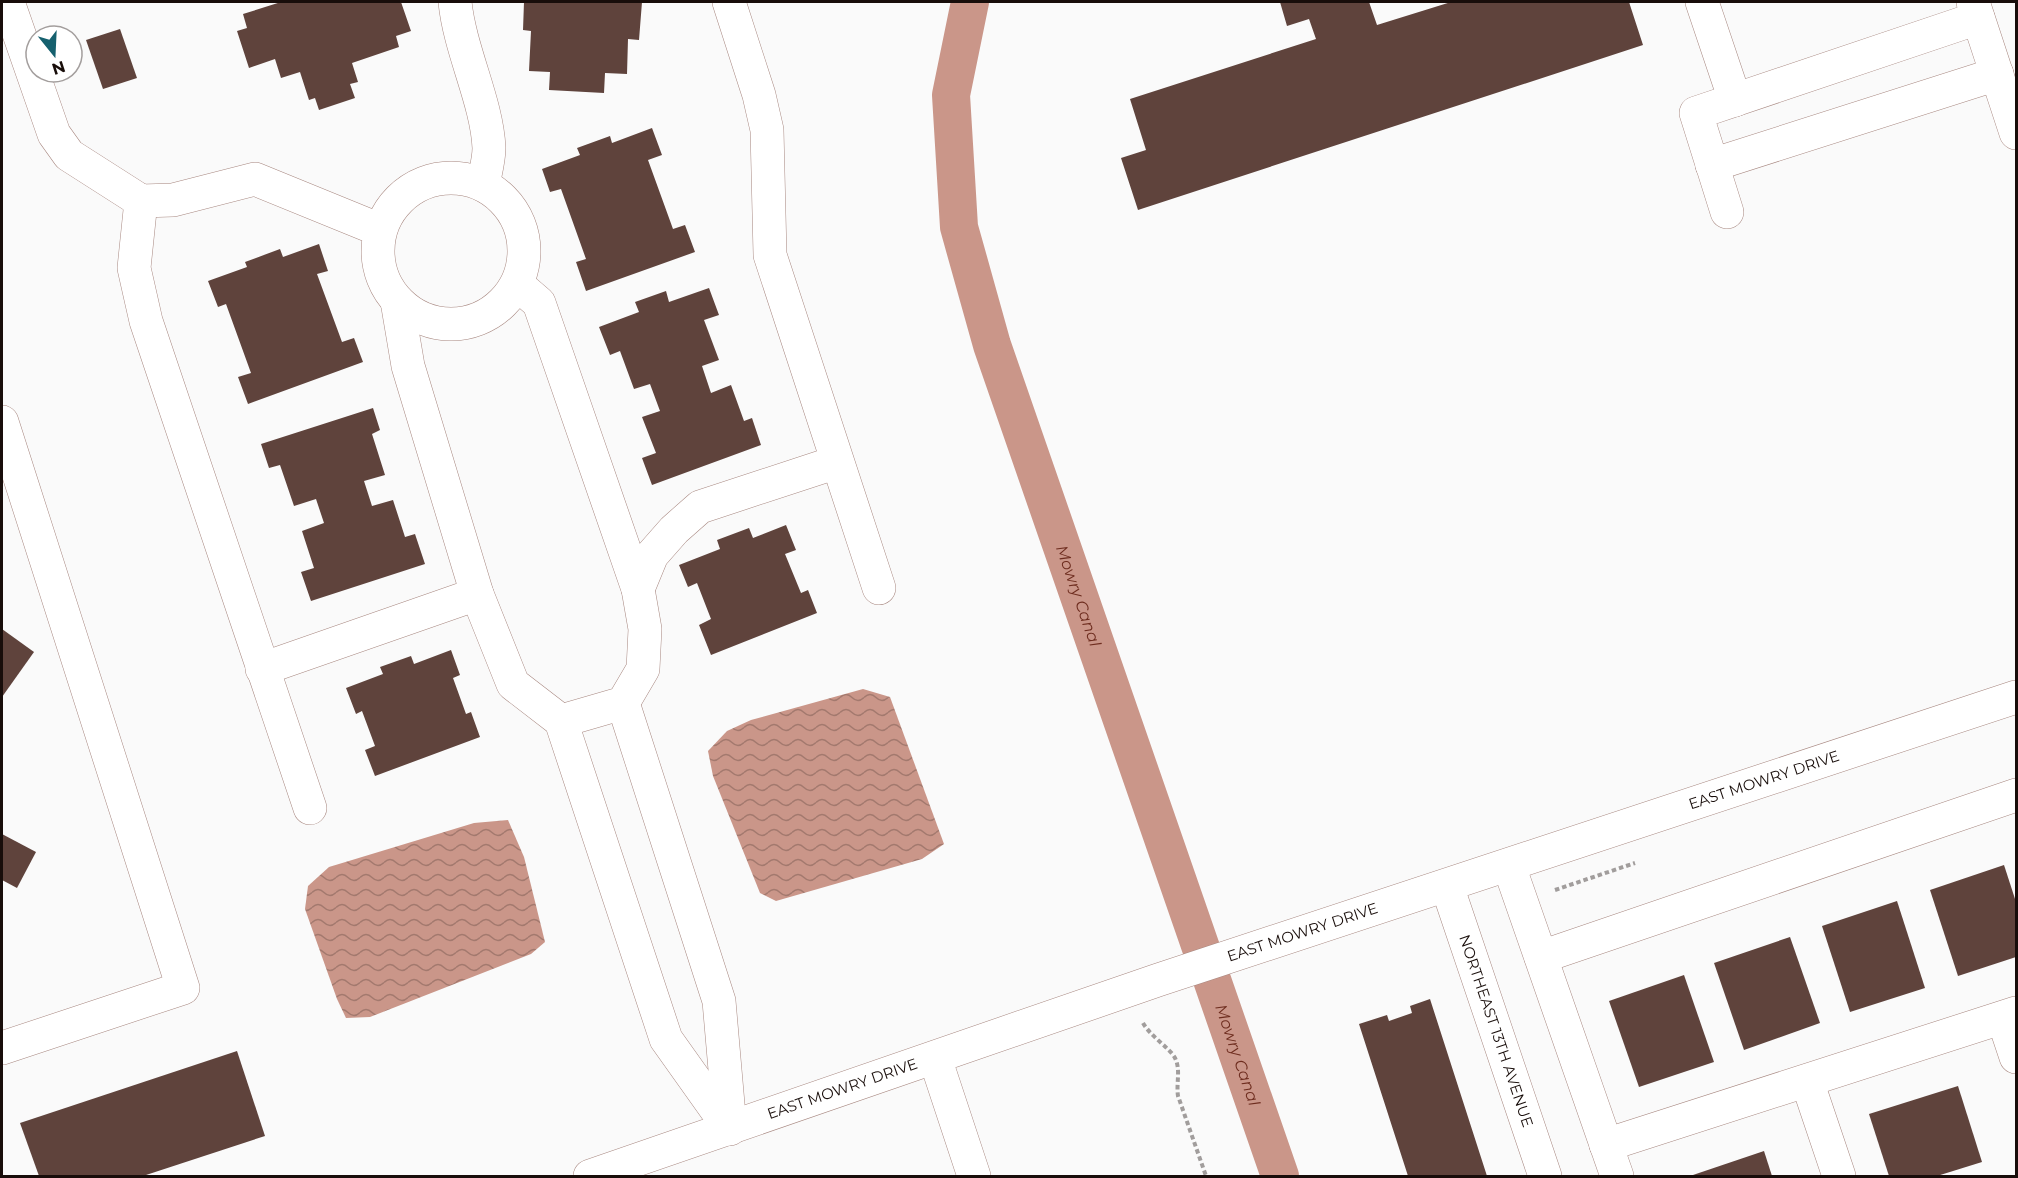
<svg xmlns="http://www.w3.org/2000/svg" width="2018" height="1178" font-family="Montserrat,sans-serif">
<defs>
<pattern id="water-waves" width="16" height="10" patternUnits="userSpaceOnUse" patternTransform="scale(1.5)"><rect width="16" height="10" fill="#ca9689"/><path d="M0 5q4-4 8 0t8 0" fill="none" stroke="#a3796e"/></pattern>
</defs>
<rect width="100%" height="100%" fill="#fafafa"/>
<g fill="url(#water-waves)">
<polygon points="863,689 890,697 944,844 922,859 776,901 760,893 713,776 708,751 727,731 751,720"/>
<polygon points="508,820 524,857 545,942 531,954 370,1017 346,1018 337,999 305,909 308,886 329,867 474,823"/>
</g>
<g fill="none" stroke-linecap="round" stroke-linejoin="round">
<path stroke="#ca9689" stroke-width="38" id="s1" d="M970 2 951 95 959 227 992 345 1280 1176"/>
</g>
<g fill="#5f433c">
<polygon points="281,2 401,2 411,31 396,36 399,47 352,63 358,82 350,84 355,98 319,110 315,98 309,100 300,72 281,78 275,59 249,68 237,31 247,28 243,14"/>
<polygon points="524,2 642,2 639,40 628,39 627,74 605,73 604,93 549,90 550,72 529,71 531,31 523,30"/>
<polygon points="1280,2 1369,2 1377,25 1451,2 1629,2 1643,45 1138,210 1121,158 1146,150 1130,99 1316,39 1309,19 1287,26"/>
<polygon points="120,29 137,78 103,89 86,40"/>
<polygon points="652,128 662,155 648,160 673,229 685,225 695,252 586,291 576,262 586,259 561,189 550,192 542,169 580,155 577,148 610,136 612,143"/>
<polygon points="319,244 328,271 317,274 342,342 354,338 363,362 248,404 238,377 251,373 226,304 218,307 208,281 247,267 245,262 280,249 283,257"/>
<polygon points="709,288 719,315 704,320 719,360 702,366 711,393 731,385 744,421 752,418 761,445 652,485 642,458 656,453 642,417 660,411 650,384 634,389 620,351 610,355 599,327 639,312 635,302 666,291 669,302"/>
<polygon points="373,408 380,430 372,434 385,475 364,481 372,506 393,500 405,537 415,534 425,564 311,601 301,572 314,568 302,531 324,523 316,499 294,506 280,465 269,468 261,444"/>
<polygon points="786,525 796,550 785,554 801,593 808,590 817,613 711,655 699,625 711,619 697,583 688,587 679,565 720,549 717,540 749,528 753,538"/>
<polygon points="2,629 34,652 2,697"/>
<polygon points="451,650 460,675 453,678 466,714 471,712 480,737 375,776 365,750 375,746 362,711 356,714 346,688 383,674 380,667 411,656 414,664"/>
<polygon points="2,834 36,852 17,888 2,880"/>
<polygon points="2004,865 2016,902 2016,957 1958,976 1930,890"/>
<polygon points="1897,901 1925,988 1850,1012 1822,926"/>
<polygon points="1790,937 1820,1023 1744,1050 1714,963"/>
<polygon points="1684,975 1714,1062 1639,1087 1609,1001"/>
<polygon points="1430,999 1487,1176 1408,1176 1359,1024 1387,1015 1389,1021 1412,1013 1410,1006"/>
<polygon points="237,1051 265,1136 143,1176 39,1176 20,1123"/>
<polygon points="1958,1086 1982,1162 1937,1176 1889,1176 1869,1114"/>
<polygon points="1764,1151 1772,1176 1690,1176"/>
</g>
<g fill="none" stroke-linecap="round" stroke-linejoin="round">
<defs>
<g id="minor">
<polyline points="8,2 54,134 69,155 141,201 173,200 255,179 380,230"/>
<path d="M455 2C460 51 487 102 489 148 489 160 485 174 483 185"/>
<polyline points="729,2 759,95 767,130 770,255 879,588"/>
<polyline points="1702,2 1735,100"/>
<polyline points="1973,2 2016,133"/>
<polyline points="1712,165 1997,74"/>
<circle cx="451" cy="251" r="73"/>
<polyline points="141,201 134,268 146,321 310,808"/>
<polyline points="1727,212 1696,113 1978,18"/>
<polyline points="517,284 539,303 638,589 645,629 643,669 623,703 561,721"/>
<polyline points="397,301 408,366 477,594 513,684 561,721 666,1039 730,1129"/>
<polyline points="2,422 183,988 2,1048"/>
<polyline points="638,589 652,555 674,530 700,507 837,462"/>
<polyline points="262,669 477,594"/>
<polyline points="623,703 719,1001 730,1127"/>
<polyline points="1509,866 1617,1176"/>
<path id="s2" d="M1447 886 1545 1176"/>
<polyline points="1541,957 2016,795"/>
<polyline points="2003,1018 2016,1057"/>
<polyline points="935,1058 974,1176"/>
<polyline points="1807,1081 1839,1176"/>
<polyline points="1606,1145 2016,1013"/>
<path id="s3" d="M590 1176 1158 980 2016 697"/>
</g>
</defs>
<use href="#minor" stroke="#a88881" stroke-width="34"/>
<g stroke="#a19d9c" stroke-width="4" stroke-dasharray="4.5 3" stroke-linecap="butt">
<polyline points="1555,890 1635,863"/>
<path d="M1143 1023C1151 1037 1170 1048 1175 1058 1181 1070 1176 1083 1178 1096L1206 1176"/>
</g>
<use href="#minor" stroke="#fff" stroke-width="33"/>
</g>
<g text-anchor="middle" stroke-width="6" stroke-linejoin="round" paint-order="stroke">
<g font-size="15" fill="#180d0a" stroke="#fff">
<text dy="5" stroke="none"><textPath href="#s3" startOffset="1239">EAST MOWRY DRIVE</textPath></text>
<text dy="5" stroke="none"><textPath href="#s3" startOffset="753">EAST MOWRY DRIVE</textPath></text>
<text dy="5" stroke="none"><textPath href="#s2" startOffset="153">NORTHEAST 13TH AVENUE</textPath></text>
<text dy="5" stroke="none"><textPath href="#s3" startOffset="267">EAST MOWRY DRIVE</textPath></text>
</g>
<g font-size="16" font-style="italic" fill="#6e2d1f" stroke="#fff">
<text dy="6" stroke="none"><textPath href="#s1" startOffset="615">Mowry Canal</textPath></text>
<text dy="6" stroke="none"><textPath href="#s1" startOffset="1101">Mowry Canal</textPath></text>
</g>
</g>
<rect width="2018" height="1178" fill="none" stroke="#180d0a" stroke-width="6"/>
<g transform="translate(54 54) rotate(162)"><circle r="28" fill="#ffffff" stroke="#a39e9d" stroke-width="1.5"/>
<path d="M0-4.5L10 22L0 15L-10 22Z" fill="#15606e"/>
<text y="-9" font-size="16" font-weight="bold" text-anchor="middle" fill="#180d0a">N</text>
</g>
</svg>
